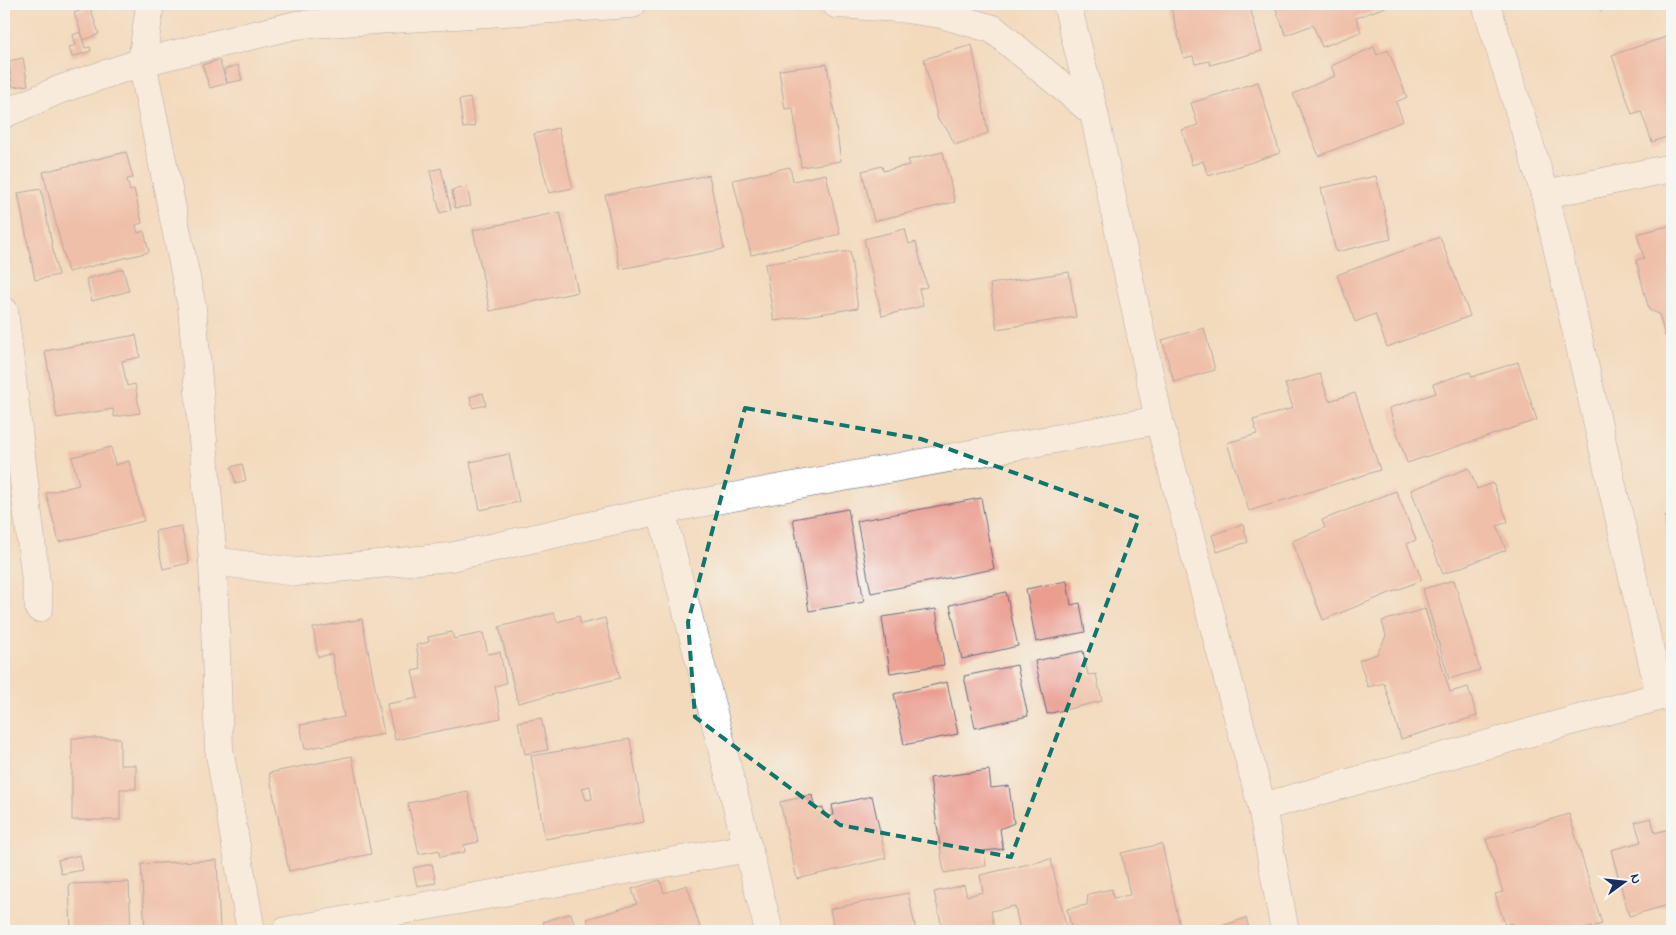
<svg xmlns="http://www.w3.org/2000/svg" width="1676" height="935" font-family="'Indie Flower',sans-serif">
<rect width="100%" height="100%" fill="#f6f6f2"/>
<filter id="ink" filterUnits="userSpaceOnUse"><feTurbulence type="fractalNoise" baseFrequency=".02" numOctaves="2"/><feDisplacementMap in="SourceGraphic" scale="10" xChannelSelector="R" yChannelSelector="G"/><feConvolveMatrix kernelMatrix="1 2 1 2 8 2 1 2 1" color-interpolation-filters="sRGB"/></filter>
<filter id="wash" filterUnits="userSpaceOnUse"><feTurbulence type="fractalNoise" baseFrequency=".0096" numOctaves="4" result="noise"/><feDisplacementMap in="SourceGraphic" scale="20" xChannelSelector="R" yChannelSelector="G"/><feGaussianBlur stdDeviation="1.12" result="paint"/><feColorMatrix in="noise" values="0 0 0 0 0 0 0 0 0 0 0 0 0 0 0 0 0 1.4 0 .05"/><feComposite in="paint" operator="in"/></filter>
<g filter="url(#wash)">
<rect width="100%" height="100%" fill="#f3dabd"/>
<g id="blocks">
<g fill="#eb9d90" fill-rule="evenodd">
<polygon points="1170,4 1249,4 1262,51 1210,65 1209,61 1195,64 1193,56 1184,58"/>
<polygon points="1274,4 1393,4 1356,18 1361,32 1322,47 1313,25 1286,35"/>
<polygon points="1597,4 1615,4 1601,11"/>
<polygon points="90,7 99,34 84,40 74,13"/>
<polygon points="80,32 85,48 90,47 91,51 72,57 69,47 76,45 73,35"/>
<polygon points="1672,35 1672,135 1652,142 1641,111 1632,114 1612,55"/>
<polygon points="972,45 988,133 955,145 948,130 938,120 924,59"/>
<polygon points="1374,47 1377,55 1388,50 1407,97 1396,102 1403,121 1319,156 1293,94 1335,76 1331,66"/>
<polygon points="23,58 28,85 13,87 8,61"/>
<polygon points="219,60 227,83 210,88 202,65"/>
<polygon points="827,64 841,161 801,167 793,108 785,109 779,70"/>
<polygon points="238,65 242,80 227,83 224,69"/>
<polygon points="1258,82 1280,153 1208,176 1203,161 1192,165 1182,130 1198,125 1191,103"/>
<polygon points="470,98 475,126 463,128 459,100"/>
<polygon points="558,128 573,188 549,193 534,134"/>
<polygon points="126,152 133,178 127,179 130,191 134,189 142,223 136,225 138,233 144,231 149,252 68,272 43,172"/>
<polygon points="943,152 955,202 874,221 862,171 882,166 883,171 909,165 908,160"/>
<polygon points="790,167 793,181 826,174 840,234 751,255 733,180"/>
<polygon points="441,168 451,210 440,213 430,171"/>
<polygon points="709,175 724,249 620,269 605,195"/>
<polygon points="1376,176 1391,239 1336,252 1321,188"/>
<polygon points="467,187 471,206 455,208 452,190"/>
<polygon points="41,189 58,275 35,280 18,193"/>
<polygon points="560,212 578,292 490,311 473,230"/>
<polygon points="1672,225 1672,334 1665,336 1659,314 1649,310 1636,260 1644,258 1637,234"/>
<polygon points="905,229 909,244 916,242 927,287 919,289 923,306 882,316 864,239"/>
<polygon points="1440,237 1470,316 1387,347 1375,314 1355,322 1337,275"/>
<polygon points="850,251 858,308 774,321 765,264"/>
<polygon points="123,269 129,291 92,301 86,279"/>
<polygon points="1069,272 1076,317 997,329 990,284"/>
<polygon points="1204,328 1215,370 1174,382 1162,340"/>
<polygon points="136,335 140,357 122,361 127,386 135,384 140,413 114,417 113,409 57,418 45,351"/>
<polygon points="1518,362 1537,420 1407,463 1389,408 1436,393 1433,384 1470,372 1472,377"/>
<polygon points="1320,374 1329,401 1355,393 1380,470 1249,511 1227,443 1257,434 1253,420 1293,408 1285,384"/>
<polygon points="483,393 486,405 473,408 470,397"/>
<polygon points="111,447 115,465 129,461 144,521 59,542 46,493 79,485 72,457"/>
<polygon points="509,454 519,502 480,510 470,462"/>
<polygon points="242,464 246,480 236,484 231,467"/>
<polygon points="1469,468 1477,489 1493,483 1508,522 1497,526 1506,550 1443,574 1411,490"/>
<polygon points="1396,491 1416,540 1407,544 1422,580 1323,620 1292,541 1325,528 1322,520"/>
<polygon points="981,498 994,569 871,593 857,521"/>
<polygon points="848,509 864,602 809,611 793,519"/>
<polygon points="1672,515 1672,566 1671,566 1665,516"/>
<polygon points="1243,524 1248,542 1217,552 1212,535"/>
<polygon points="181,526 189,563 163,569 155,531"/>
<polygon points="1454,580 1480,670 1449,679 1423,589"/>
<polygon points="1067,581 1071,605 1080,603 1085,632 1036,642 1026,589"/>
<polygon points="1006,592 1018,646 962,659 950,605"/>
<polygon points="936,609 944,665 890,673 882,617"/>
<polygon points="1425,609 1450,692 1468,687 1477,716 1401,739 1384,683 1368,687 1359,660 1377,654 1386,636 1382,621"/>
<polygon points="554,613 557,622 579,616 581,624 605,618 620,678 518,703 499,627"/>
<polygon points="362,619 384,734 305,749 300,725 344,717 332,654 318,657 313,628"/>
<polygon points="452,632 454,639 483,633 488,654 500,652 506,683 495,686 501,718 395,740 387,704 418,698 412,671 421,669 416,645 429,642 428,637"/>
<polygon points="1083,651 1088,675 1096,674 1102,701 1047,714 1035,661"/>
<polygon points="1017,665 1028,716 975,728 964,676"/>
<polygon points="947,682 958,734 904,745 894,694"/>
<polygon points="541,718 548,750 525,754 518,722"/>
<polygon points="72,738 120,738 120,765 136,765 136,789 120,789 120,820 72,820"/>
<path d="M630 739 644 822 545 839 531 756ZM590 786 592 799 586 800 582 788Z"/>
<polygon points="352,756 371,854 289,871 269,773"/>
<polygon points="989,770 991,788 1009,786 1014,823 1000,829 1003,849 984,851 986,866 944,873 930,778"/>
<polygon points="468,791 478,842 464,845 465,852 440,857 439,850 419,854 408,803"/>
<polygon points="812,795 815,809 823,808 825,817 834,815 832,805 872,796 886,858 797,879 780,802"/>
<polygon points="1569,814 1602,924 1578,931 1513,931 1511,923 1505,925 1495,894 1503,892 1486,839"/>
<polygon points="1651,818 1655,833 1672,828 1672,904 1629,916 1611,850 1641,842 1635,822"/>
<polygon points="1162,844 1181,931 1072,931 1067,909 1087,905 1088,894 1112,889 1113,898 1130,895 1121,853"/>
<polygon points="80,855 83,870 61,874 58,860"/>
<polygon points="1051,859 1067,931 1020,931 1015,906 991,911 995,931 943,931 934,892 964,885 967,896 983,892 980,875"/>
<polygon points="217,860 220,931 145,931 141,864"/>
<polygon points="432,864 436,883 417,886 413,868"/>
<polygon points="660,880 664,893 687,885 701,931 591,931 587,919 637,904 632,889"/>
<polygon points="129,882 131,931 71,931 69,884"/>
<polygon points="908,893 916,931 834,931 830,909"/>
<polygon points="571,913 576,931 546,931 543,922"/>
<polygon points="1246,918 1250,931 1217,931 1215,928"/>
</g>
</g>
</g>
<g filter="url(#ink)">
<use href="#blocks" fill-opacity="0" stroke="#676b7f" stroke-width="1"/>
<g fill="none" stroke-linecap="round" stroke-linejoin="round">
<defs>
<g id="street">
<polyline points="150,4 142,62 192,307 213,561 219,749 251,931"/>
<polyline points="836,4 898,8 941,14 993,29 1094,113"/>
<polyline points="1067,4 1094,113 1159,420 1262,807 1285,931"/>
<polyline points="1486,4 1545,194 1660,695"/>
<polyline points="4,114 61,89 142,62 296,25 632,4"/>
<polyline points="1545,194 1672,168"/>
<polyline points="4,311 39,608"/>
<polyline points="661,510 769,931"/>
<polyline points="213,561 296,572 450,557 661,510 1159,420"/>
<polyline points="1262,807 1672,693"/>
<polyline points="286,931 748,848"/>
</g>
</defs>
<use href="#street" stroke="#676b7f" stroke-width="29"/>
<use href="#street" stroke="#fff" stroke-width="28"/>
</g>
</g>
<path d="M0 0H1676V935H0ZM745 408 921 439 1139 518 1011 857 840 825 695 717 688 622Z" fill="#f3dabd" fill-opacity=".55" fill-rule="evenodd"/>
<path fill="none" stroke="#0f766e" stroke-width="4" stroke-dasharray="10 6" stroke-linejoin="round" d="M745 408 921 439 1139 518 1011 857 840 825 695 717 688 622Z"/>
<rect width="1676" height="935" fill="none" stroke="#f6f6f2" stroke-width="20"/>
<g transform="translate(1624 882) rotate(75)" stroke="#f6f6f2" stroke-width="4" paint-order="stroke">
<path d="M0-4L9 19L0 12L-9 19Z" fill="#1b2f5e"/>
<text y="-8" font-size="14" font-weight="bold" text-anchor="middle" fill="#1b2f5e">N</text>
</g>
</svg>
